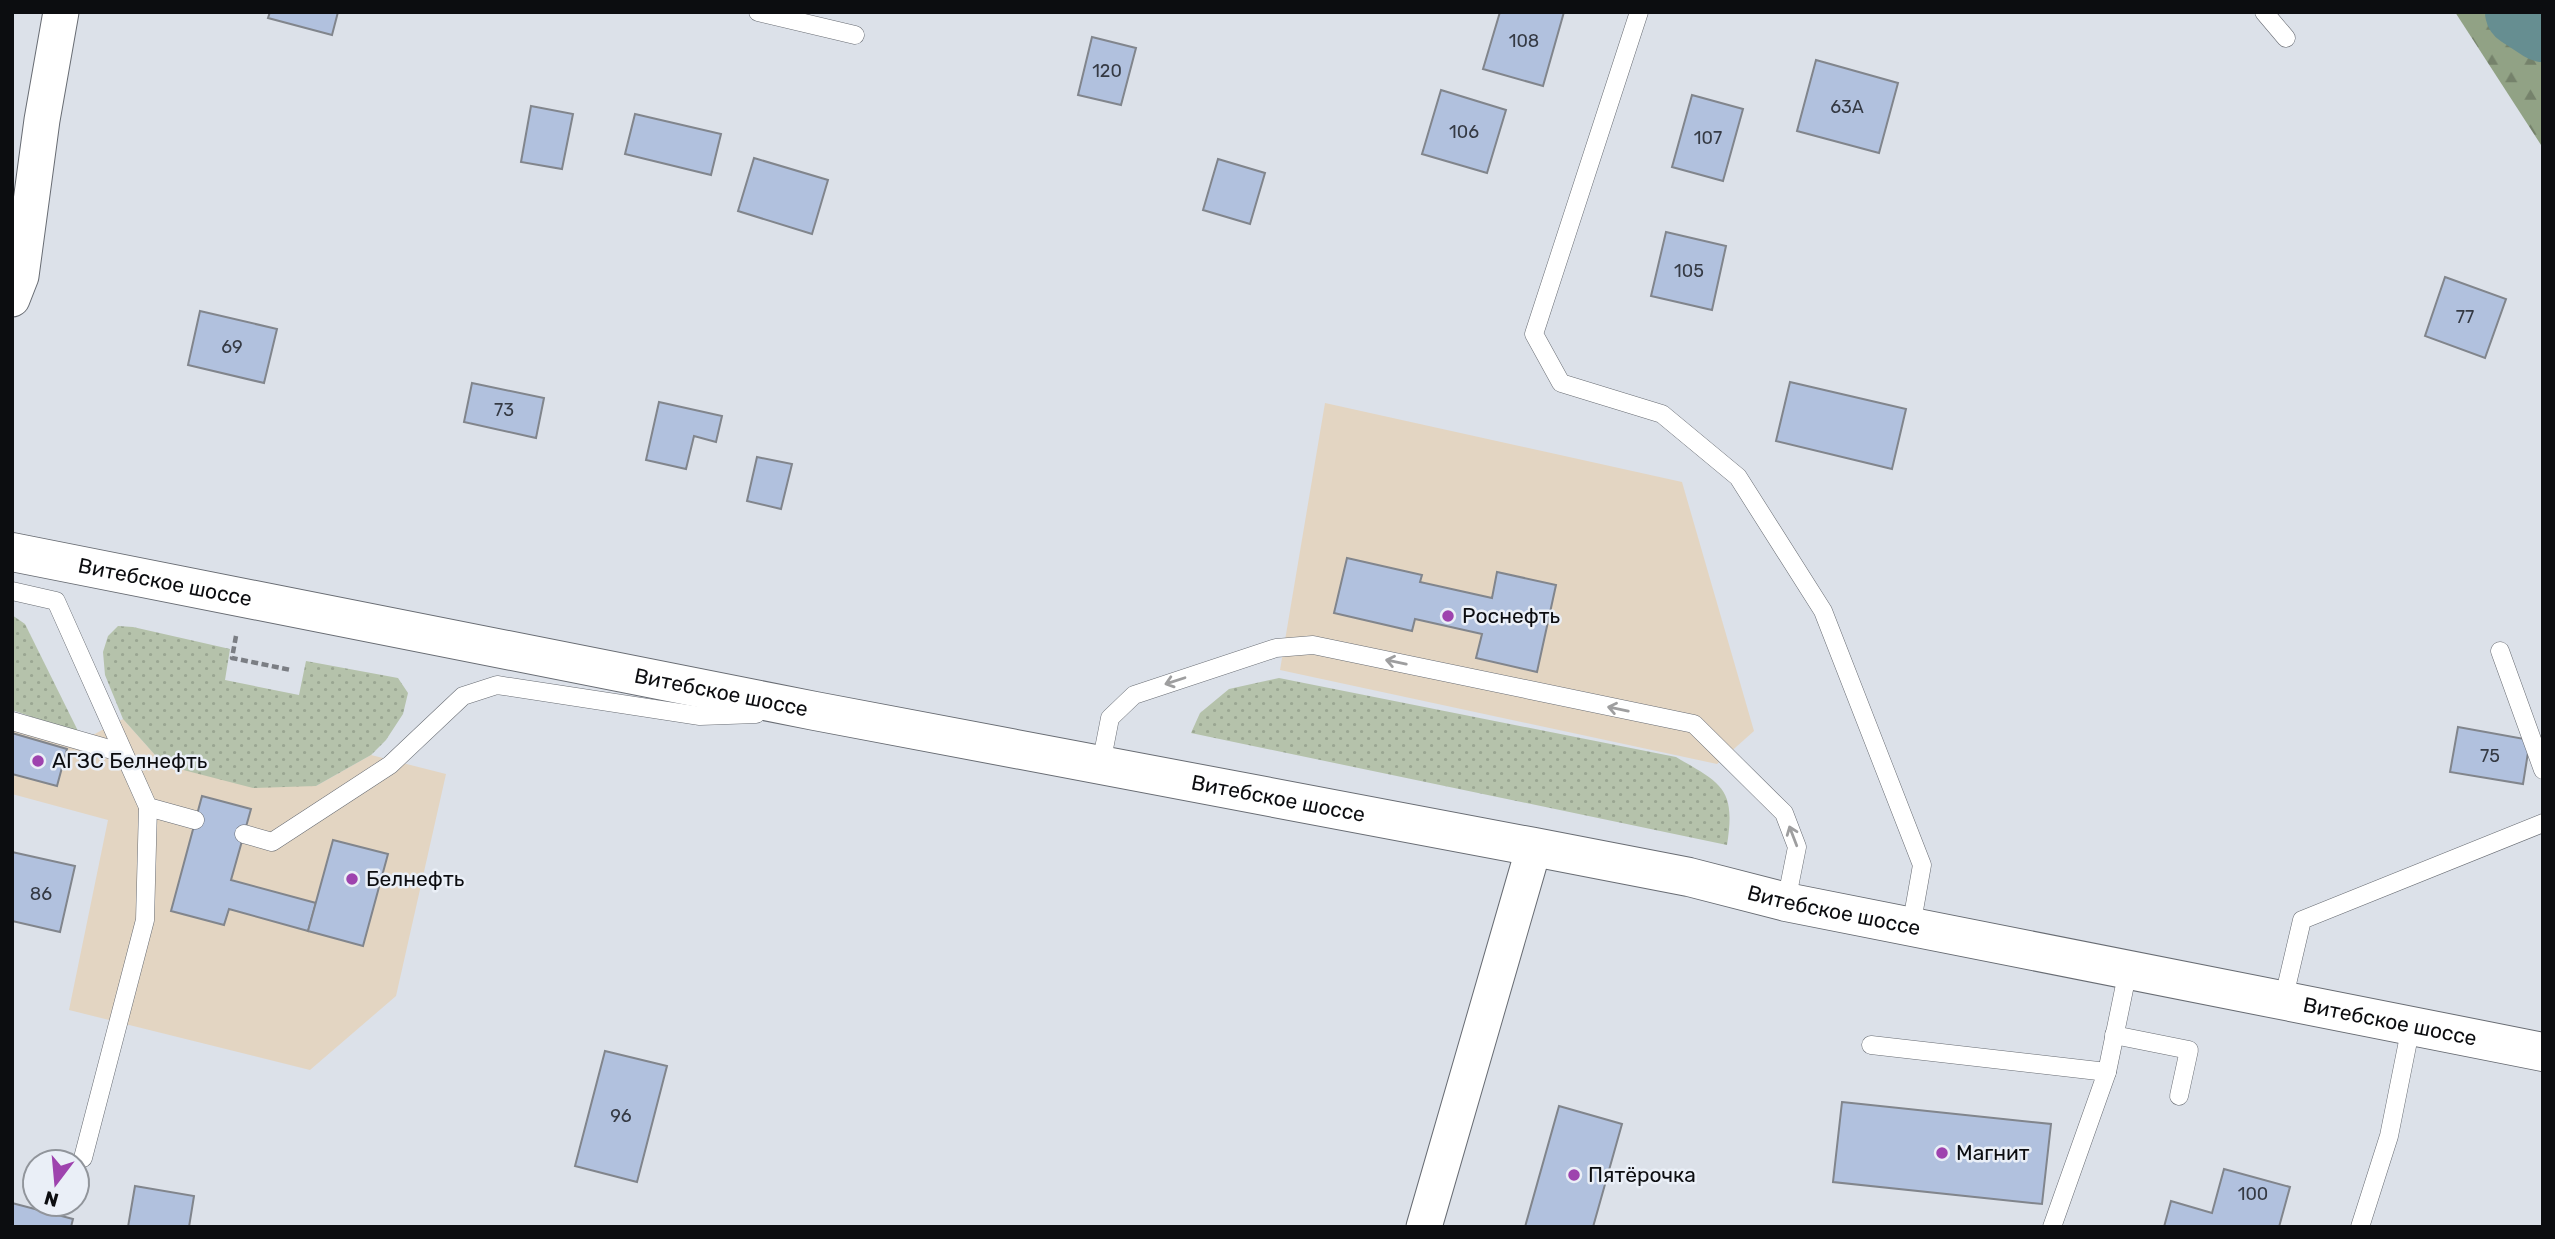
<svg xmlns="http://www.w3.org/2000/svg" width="2555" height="1239" font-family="Rubik,sans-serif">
<defs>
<pattern id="grass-dots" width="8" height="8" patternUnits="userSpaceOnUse" patternTransform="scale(1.75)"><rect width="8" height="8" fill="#b5c2ab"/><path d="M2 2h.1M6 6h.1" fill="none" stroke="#9aa692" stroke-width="1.8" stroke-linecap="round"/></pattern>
<pattern id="forest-firs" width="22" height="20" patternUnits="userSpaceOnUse" patternTransform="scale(1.75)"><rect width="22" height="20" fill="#91a285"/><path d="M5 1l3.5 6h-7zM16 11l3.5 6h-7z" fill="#75826b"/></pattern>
</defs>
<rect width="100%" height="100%" fill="#dce1e9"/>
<g fill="#e3d5c2">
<polygon points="1325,403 1682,482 1754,731 1717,764 1280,670"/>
<polygon points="12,714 89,737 123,719 164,765 316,786 371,755 446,774 396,996 310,1070 69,1010 108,820 12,794"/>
</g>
<g fill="url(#grass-dots)">
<polygon points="12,615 25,624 79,733 12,710"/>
<polygon points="118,626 133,627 230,649 225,680 299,695 306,661 398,678 408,693 403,714 386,740 371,755 316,786 253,788 164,765 123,719 105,675 103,652 108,636"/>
<path d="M1279 678 1676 757C1722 784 1736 788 1727 845L1191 733 1200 713 1229 689Z"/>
</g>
<polygon fill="url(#forest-firs)" points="2455,12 2543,12 2543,148"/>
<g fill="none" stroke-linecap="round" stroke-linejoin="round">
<polyline stroke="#668e91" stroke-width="70" points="2520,12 2543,27"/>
</g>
<g fill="#b1c1de" stroke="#81858c" stroke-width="2">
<polygon points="270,12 338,12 332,35 268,18"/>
<polygon points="1500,12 1564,12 1543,86 1483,69"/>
<polygon points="1092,37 1136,48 1121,105 1078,95"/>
<polygon points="1816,60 1898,83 1879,153 1797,131"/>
<polygon points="1441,90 1506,110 1487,173 1422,154"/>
<polygon points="1692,95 1743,109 1723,181 1672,167"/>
<polygon points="531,106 573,114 562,169 521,162"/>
<polygon points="635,114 721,134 711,175 625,154"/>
<polygon points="754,158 828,180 812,234 738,211"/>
<polygon points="1218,159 1265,173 1250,224 1203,210"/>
<polygon points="1666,232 1726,246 1712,310 1651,296"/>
<polygon points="2445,277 2506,299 2485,358 2425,336"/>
<polygon points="200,311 277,329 264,383 188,365"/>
<polygon points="1790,382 1906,409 1892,469 1776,441"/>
<polygon points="472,383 544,398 536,438 464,422"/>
<polygon points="659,402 722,416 716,442 694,436 686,469 646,460"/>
<polygon points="757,457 792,464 781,509 747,501"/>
<polygon points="1347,558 1422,575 1420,582 1492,598 1497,572 1556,585 1537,672 1476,658 1482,634 1415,619 1412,631 1334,613"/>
<polygon points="2458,727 2530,740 2523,784 2450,772"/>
<polygon points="12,733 67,749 57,786 12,774"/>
<polygon points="202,796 251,809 231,880 316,903 308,931 229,909 224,925 171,911"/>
<polygon points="333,840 388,854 363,946 308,931"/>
<polygon points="12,852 75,866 60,932 12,921"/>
<polygon points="605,1051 667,1066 637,1182 575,1166"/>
<polygon points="1842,1102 2051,1124 2042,1204 1833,1182"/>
<polygon points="1559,1106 1622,1124 1593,1227 1525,1227"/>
<polygon points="2224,1169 2290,1187 2279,1227 2164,1227 2171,1201 2212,1213"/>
<polygon points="135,1186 194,1196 189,1227 128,1227"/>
<polygon points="12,1203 73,1219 71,1227 12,1227"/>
</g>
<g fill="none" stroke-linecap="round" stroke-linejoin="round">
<defs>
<g id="lane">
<polyline points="758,12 855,35"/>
<polyline points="1639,12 1534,334 1561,383 1662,414 1738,477 1823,611 1922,865 1911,927"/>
<polyline points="2264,12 2286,38"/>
<polyline points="12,591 56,601 148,807 195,820"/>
<polyline points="2500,651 2543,770"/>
<polyline points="12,721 123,753"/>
<polyline points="1101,764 1110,718 1134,695 1276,648 1313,645 1694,724 1784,813 1797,847 1786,902"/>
<polyline points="244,834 272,842 390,765 463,696 497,685 700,716 756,714"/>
<polyline points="2283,1001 2302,920 2543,823"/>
<polyline points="2114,1035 2189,1050 2179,1096"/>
<polyline points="1871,1045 2107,1072"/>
<polyline points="83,1158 145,920 148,807"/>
<polyline points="2052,1227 2107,1072 2128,970"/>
<polyline points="2360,1227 2389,1136 2411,1026"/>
</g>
<g id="street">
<polyline points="12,299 21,276 42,120 61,12"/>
<polyline points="1424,1227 1534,847"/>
</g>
<g id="primary">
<path id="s1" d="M12 552 815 711 1534 847 1689 877 1786 902 2543 1052"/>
</g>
</defs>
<use href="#lane" stroke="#686c73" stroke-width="19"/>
<use href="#street" stroke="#686c73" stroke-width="37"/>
<use href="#primary" stroke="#686c73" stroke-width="40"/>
<polyline stroke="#7b7e84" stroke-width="4.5" stroke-dasharray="7 3.5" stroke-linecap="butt" points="236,636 232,658 291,670"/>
<use href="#lane" stroke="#fff" stroke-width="18"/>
<use href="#street" stroke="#fff" stroke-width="35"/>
<use href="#primary" stroke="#fff" stroke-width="38"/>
</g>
<defs><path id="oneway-shaft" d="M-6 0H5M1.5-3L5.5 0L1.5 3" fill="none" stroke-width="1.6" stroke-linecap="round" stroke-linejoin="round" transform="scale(1.75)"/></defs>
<g stroke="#9e9e9f">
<use href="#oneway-shaft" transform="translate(1396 662) rotate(-168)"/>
<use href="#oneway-shaft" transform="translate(1175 681) rotate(162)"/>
<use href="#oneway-shaft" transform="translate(1618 709) rotate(-168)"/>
<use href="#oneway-shaft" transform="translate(1793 836) rotate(-111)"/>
</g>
<g fill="#9e43ae" stroke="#eaeff7" stroke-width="2.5">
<circle cx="1448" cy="616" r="7"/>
<circle cx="38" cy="761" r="7"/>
<circle cx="352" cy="879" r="7"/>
<circle cx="1942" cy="1153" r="7"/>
<circle cx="1574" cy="1175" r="7"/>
</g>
<g text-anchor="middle" stroke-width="5" stroke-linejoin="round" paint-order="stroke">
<g font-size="18" fill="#353a44">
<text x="1524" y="47">108</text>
<text x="1107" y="77">120</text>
<text x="1847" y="113">63А</text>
<text x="1464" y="138">106</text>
<text x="1708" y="144">107</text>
<text x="1689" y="277">105</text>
<text x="2465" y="323">77</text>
<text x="232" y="353">69</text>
<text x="504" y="416">73</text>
<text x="2490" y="762">75</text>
<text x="41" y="900">86</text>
<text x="621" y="1122">96</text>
<text x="2253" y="1200">100</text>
</g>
<g font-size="21" fill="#0c0d10" stroke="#eaeff7">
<text dy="7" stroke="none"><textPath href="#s1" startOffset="156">Витебское шоссе</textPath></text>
<text dy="7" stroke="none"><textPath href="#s1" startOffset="723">Витебское шоссе</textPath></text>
<text dy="7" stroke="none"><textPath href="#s1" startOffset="1290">Витебское шоссе</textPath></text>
<text dy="7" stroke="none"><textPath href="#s1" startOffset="1857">Витебское шоссе</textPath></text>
<text dy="7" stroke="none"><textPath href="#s1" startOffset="2424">Витебское шоссе</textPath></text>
</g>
<g font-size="21" fill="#0c0d10" stroke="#eaeff7" text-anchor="start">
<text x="1462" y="623">Роснефть</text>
<text x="52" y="768">АГЗС Белнефть</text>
<text x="366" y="886">Белнефть</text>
<text x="1956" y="1160">Магнит</text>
<text x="1588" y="1182">Пятёрочка</text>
</g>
</g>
<rect width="2555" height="1239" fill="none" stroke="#0c0d10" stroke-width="28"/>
<g transform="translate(56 1183) rotate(196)"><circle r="33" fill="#eaeff7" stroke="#91959b" stroke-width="2"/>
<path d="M0-5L12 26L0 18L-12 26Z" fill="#9e43ae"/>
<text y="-10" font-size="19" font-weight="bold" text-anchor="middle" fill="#0c0d10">N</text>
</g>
</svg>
